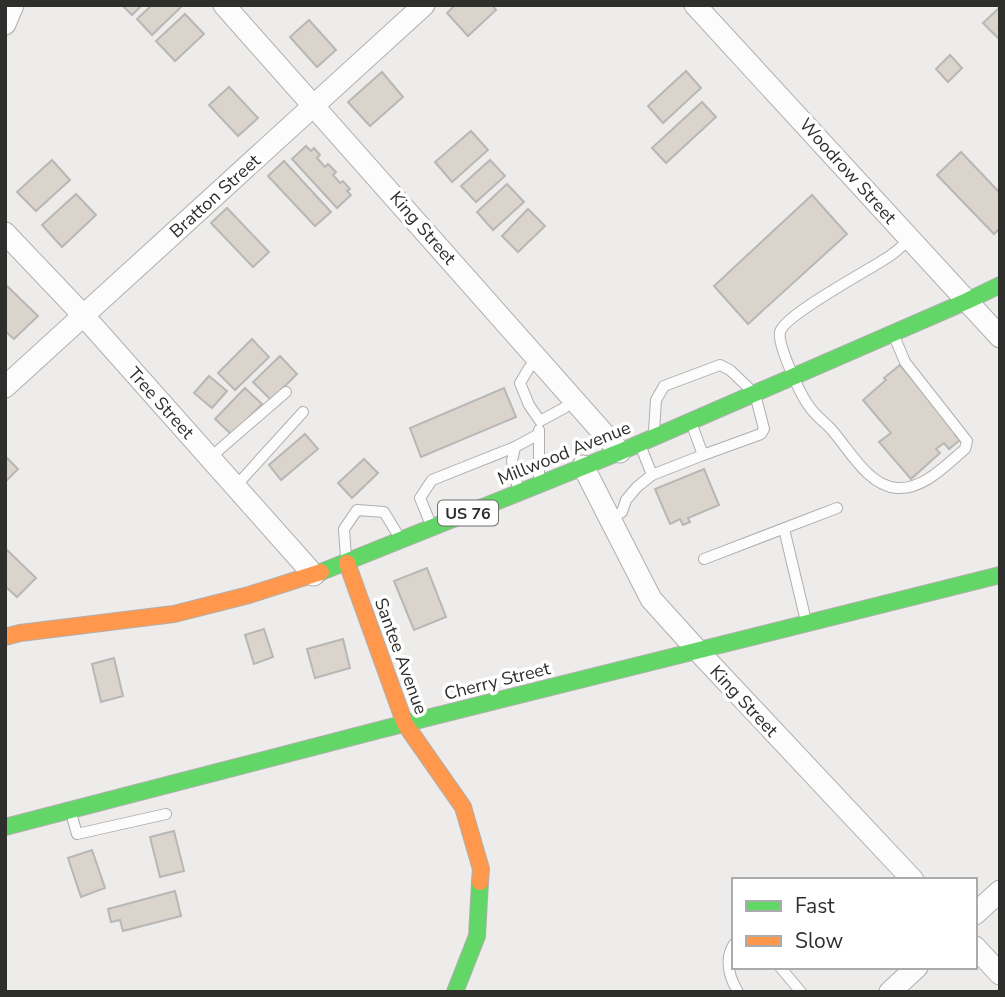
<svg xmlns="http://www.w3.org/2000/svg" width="1005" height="997" font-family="'Nunito Sans',sans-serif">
<rect width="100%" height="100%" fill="#eeecea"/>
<g fill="#dad4cc" stroke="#b8b7b5" stroke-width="2">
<polygon points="122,5 142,5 132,15"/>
<polygon points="152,5 179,5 181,7 152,35 137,19"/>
<polygon points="455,5 492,5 496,10 468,36 447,13"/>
<polygon points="1000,7 1000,40 983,23"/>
<polygon points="185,14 204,34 175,61 156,41"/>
<polygon points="309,20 336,50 317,67 290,37"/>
<polygon points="950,55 962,68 948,82 936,69"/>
<polygon points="686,71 701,88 663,123 648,106"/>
<polygon points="382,72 403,97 370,126 348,102"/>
<polygon points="229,87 258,118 238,136 209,105"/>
<polygon points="702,102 716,117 666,163 652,148"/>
<polygon points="471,131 488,150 452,182 435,162"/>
<polygon points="306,146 311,151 314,148 320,155 317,158 325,167 328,164 336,172 333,175 340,183 343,181 350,189 347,191 351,195 337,208 292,159"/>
<polygon points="961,152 1000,193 1000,228 994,234 937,175"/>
<polygon points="52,160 70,180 36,211 17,192"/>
<polygon points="490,160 505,176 476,202 461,186"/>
<polygon points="284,161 331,212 315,226 268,176"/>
<polygon points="507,184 524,202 493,230 477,212"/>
<polygon points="76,194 96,215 62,247 42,225"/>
<polygon points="812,195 847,234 748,324 714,286"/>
<polygon points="227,208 269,252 253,267 211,223"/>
<polygon points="528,209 545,226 518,252 502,236"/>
<polygon points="6,285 38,316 14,339 5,331"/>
<polygon points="252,339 269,357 235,390 218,373"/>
<polygon points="280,356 297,374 271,400 253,382"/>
<polygon points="900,365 958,433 955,435 960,440 949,449 944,443 936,449 940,453 911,479 879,442 891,433 863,400 886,380 884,378"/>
<polygon points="209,376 227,391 212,408 194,393"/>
<polygon points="245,388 262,404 232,435 215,419"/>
<polygon points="504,388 516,417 421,457 410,428"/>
<polygon points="305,434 318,449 281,480 269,465"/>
<polygon points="5,456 18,469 5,482"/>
<polygon points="364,459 378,473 352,498 338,483"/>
<polygon points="704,469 719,505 688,518 690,522 683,525 680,519 670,524 655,489"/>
<polygon points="5,548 36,578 17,597 5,586"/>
<polygon points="427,568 446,617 414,630 394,581"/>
<polygon points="264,629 273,657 254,664 245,635"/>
<polygon points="343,639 350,668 315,678 307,649"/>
<polygon points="114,658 123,696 101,702 92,664"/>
<polygon points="174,831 184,871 160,877 150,837"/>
<polygon points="92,850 105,888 81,897 68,858"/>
<polygon points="175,891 181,916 123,931 120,920 111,922 108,909"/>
</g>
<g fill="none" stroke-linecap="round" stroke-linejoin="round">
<defs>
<g id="lane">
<path d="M894 336 905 362 967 441 965 449C946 465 923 490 897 488 868 486 849 449 831 429 824 421 816 417 809 406 801 396 777 344 780 332 784 315 867 271 885 259 894 254 902 246 910 239"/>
<polyline points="538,359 529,368 520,383 529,405 540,421 564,408 574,400"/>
<polyline points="539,430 539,477"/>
<polyline points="654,431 656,400 664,386 720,365 730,370 755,394 764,429 761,434 703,455 692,425"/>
<polyline points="641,447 652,475 703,455"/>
<polyline points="211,459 220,449 286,392"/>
<polyline points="235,487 303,412"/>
<polyline points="518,489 512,461 515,447 539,434"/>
<polyline points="610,519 622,512 626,500 637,487 652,475"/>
<polyline points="431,525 420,498 432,480 515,447"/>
<polyline points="784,529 806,621"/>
<polyline points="346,558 344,529 357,510 384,512 398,535"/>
<polyline points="704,559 837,508"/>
<polyline points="71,813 77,834 166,814"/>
<path d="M734 944C724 960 729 977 738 992"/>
<polyline points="780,967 801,992"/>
</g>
<g id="street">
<polyline points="224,5 620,452"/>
<polyline points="695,5 1000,337"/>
<polyline points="5,24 13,5"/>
<polyline points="5,233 83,315 314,575"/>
<polyline points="5,387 424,5"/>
<polyline points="583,466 651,599 698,651 913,880"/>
<polyline points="975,914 1000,891"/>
<polyline points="975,947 1000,974"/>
<polyline points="890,992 917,967"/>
</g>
<g id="fast">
<polyline points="321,572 620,452 967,301 1000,285"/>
<polyline points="5,827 383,729 1000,575"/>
<polyline points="455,992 477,936 480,882"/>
</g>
<g id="slow">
<polyline points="347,563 405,724 463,807 481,869 480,882"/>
<polyline points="5,637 20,633 174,614 249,595 321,572"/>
</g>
</defs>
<use href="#lane" stroke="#b0afae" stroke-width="12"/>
<use href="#street" stroke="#b0afae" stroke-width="23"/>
<use href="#fast" stroke="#b0afae" stroke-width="18"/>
<use href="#slow" stroke="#b0afae" stroke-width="18"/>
<use href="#lane" stroke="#fcfcfc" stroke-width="10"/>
<use href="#street" stroke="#fcfcfc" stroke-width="21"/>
<use href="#fast" stroke="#63d668" stroke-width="16"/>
<use href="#slow" stroke="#ff974d" stroke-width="16"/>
</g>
<g text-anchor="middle" stroke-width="7" stroke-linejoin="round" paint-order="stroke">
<rect fill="#fff" stroke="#6d6d6b" stroke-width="2" x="438" y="500.5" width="60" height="25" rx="5"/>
<g font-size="16" font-weight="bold" fill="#2e2e2c">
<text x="468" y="519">US 76</text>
</g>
<g font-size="18" fill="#2e2e2c" stroke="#fff">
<text transform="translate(848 171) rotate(48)" y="6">Woodrow Street</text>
<text transform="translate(215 196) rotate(-42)" y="6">Bratton Street</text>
<text transform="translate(423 228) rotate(49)" y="6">King Street</text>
<text transform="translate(161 403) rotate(48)" y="6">Tree Street</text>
<text transform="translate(564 453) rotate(-22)" y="6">Millwood Avenue</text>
<text transform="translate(401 656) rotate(70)" y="6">Santee Avenue</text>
<text transform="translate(497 681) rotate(-14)" y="6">Cherry Street</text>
<text transform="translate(744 701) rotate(47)" y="6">King Street</text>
</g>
</g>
<rect width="1005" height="997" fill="none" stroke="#2e2e2c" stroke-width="14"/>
<rect x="732" y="878" width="245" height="91" fill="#ffffff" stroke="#ababab" stroke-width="2"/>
<rect x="746" y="901" width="35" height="10" fill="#63d668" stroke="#ababab" stroke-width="2"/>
<text x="795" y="913" font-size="21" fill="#2e2e2c">Fast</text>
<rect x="746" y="936" width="35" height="10" fill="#ff974d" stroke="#ababab" stroke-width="2"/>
<text x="795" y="948" font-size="21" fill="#2e2e2c">Slow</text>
</svg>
